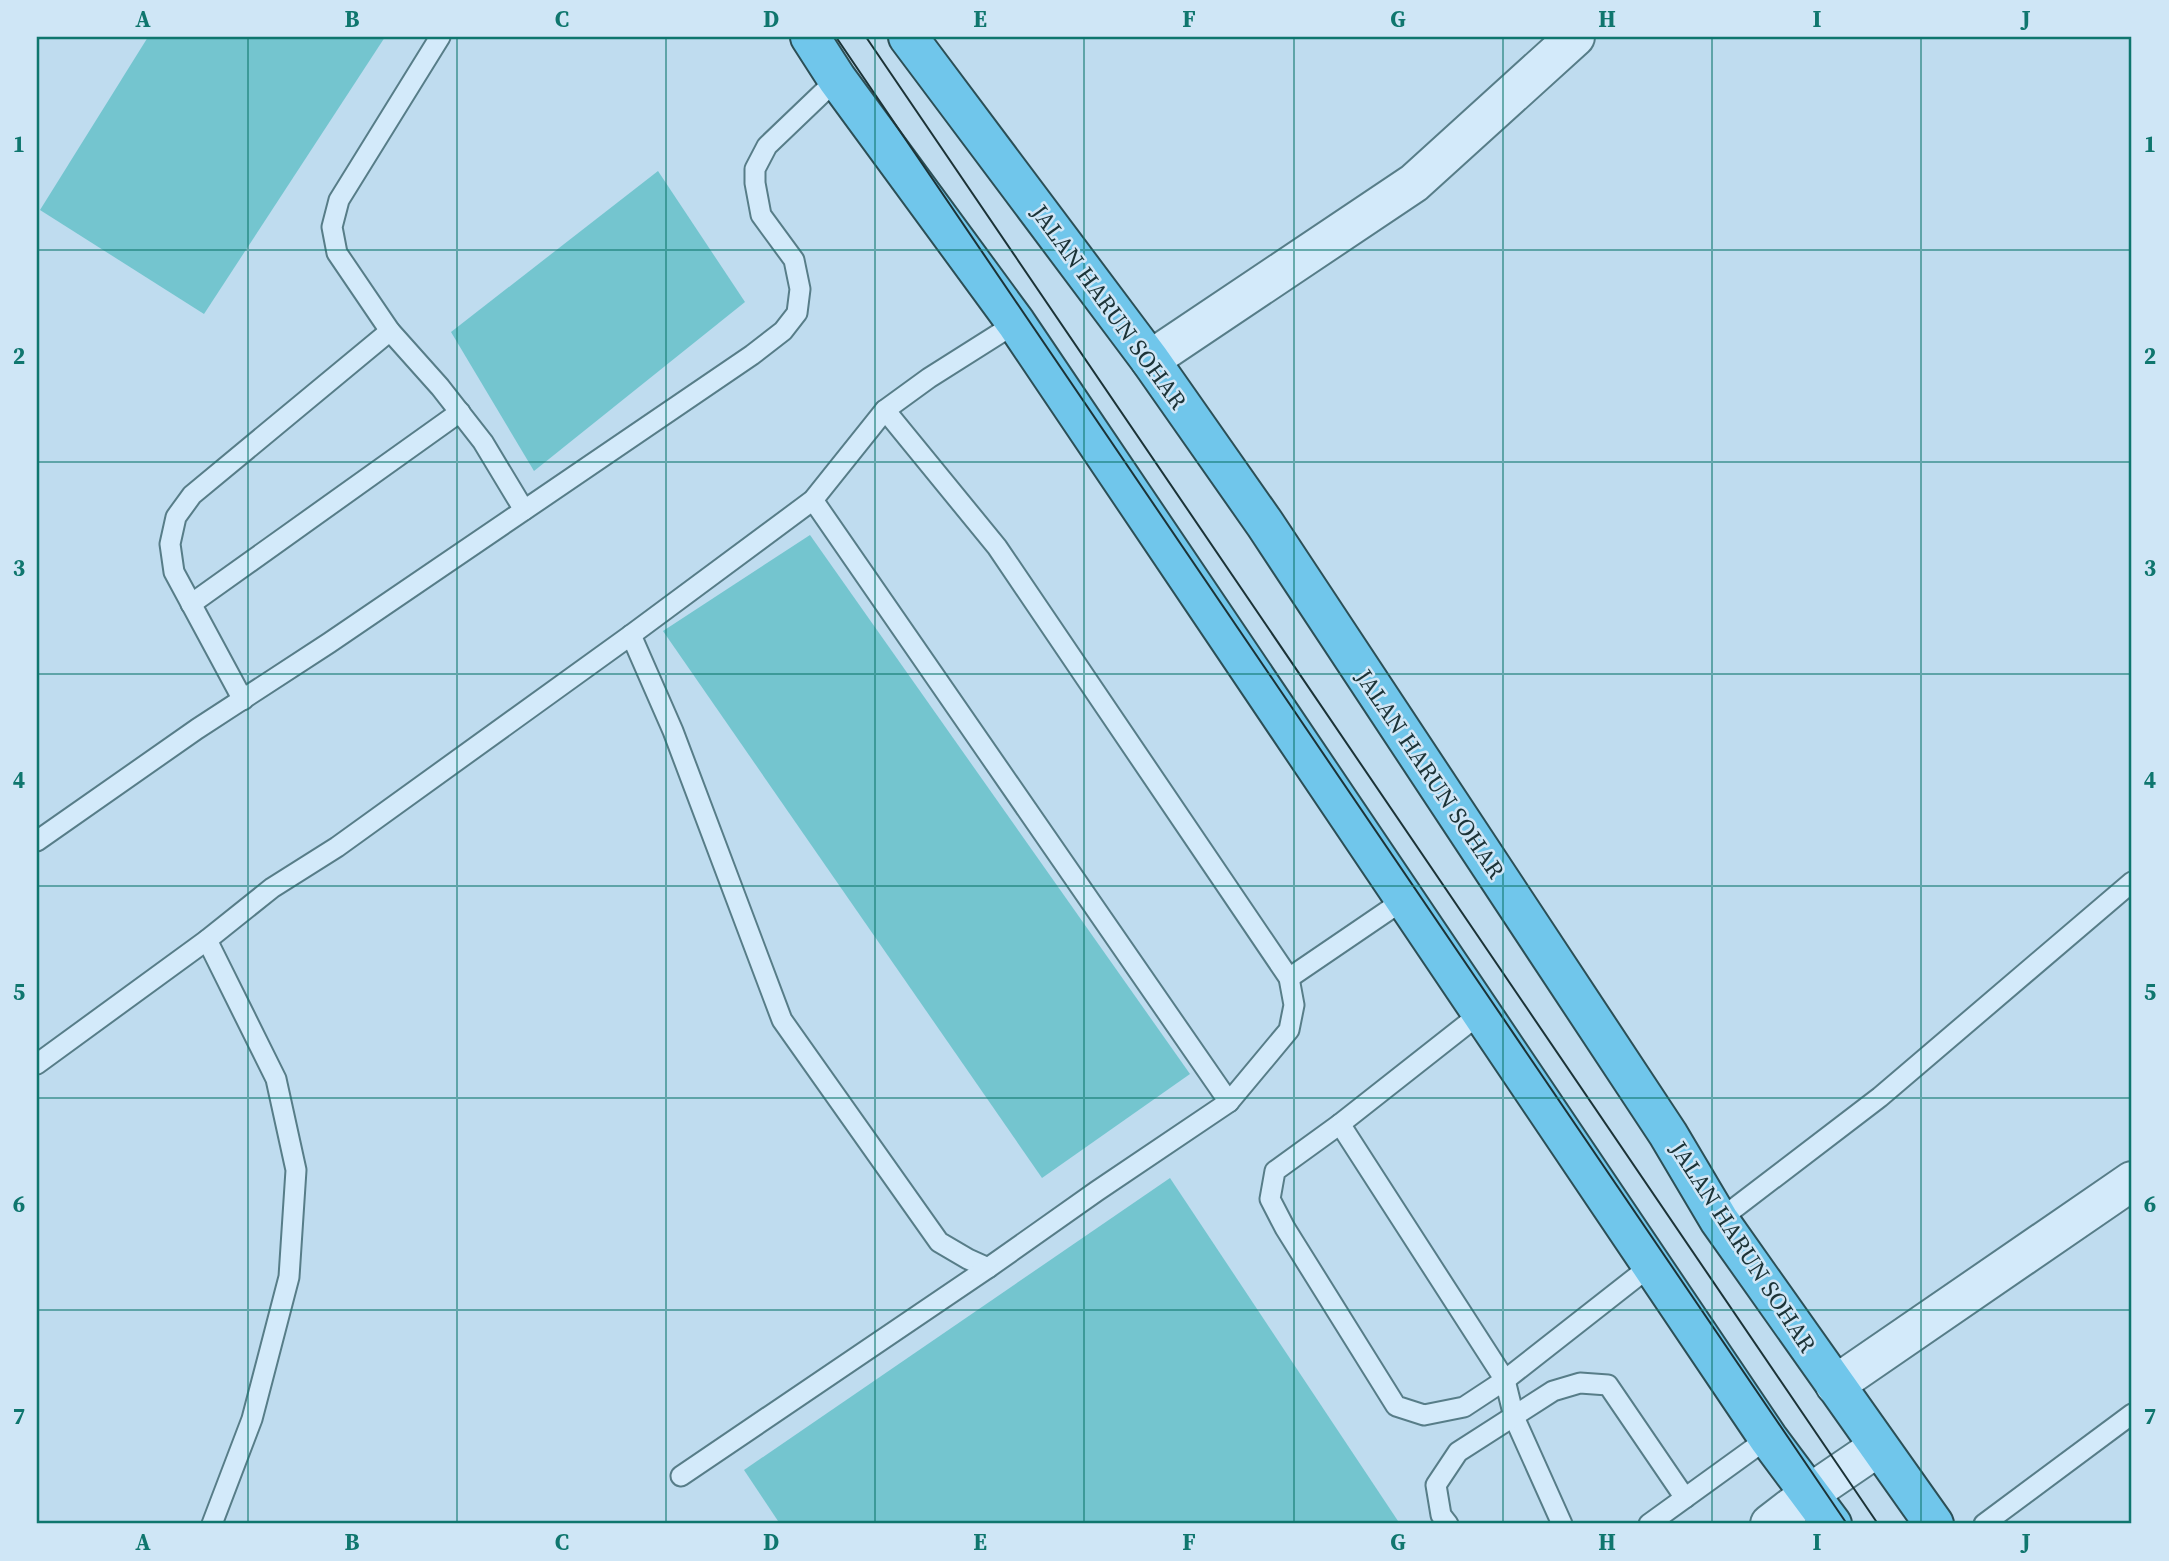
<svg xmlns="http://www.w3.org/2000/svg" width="2169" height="1561" font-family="'Source Serif 4',serif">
<rect width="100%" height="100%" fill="#bfdcef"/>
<g fill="#74c5cf">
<polygon points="148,37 385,37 204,314 40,210"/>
<polygon points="658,171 745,302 534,471 451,332"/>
<polygon points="810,535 1190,1074 1042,1178 663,631"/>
<polygon points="1170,1178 1400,1524 780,1524 744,1470"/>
</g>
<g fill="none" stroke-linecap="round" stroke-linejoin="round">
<defs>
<g id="service">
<polyline points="440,37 339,200 332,227 337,253 390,331 440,387 483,442 524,510"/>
<polyline points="813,500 1229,1102"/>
<polyline points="191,604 460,412"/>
<polyline points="631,635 673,731 782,1020 939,1242 968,1259 988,1268 1097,1191 1229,1102 1289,1030 1294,1005 1289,978 997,547 885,410"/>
<polyline points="243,700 174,572 170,544 176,517 192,495 390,331"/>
<polyline points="37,841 197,729 329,643 752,355 783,331 797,313 800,289 794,260 761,215 755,183 755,169 767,146 837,79"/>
<polyline points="207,940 276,1079 296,1170 289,1277 252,1419 212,1524"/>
<polyline points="1289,978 1405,899"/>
<polyline points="1481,1013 1340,1124 1275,1171 1270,1199 1285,1228 1396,1406 1424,1415 1464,1407 1505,1380 1653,1264"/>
<polyline points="37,1064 207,940 272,888 337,847 631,635 813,500 885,410 929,378 1016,323"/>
<polyline points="1340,1124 1505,1380 1514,1417 1562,1524"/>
<polyline points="1719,1220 1880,1097 2132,882"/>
<polyline points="681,1476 988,1268"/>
<polyline points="1448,1524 1441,1515 1436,1485 1458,1452 1553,1391 1580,1383 1608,1385 1685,1498"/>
<polyline points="1649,1524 1768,1438"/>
<polyline points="1984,1524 2132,1414"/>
</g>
<g id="minor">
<polyline points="1150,360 1414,183 1575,37"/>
<polyline points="1835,1385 2132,1181"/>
<polyline points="1770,1524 1809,1494 1878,1447"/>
</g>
<g id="trunk">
<polyline points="810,37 837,79 1016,323 1768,1438 1832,1524"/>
<polyline points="908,37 1150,360 1265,524 1668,1134 1719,1220 1934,1524"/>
</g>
</defs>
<use href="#service" stroke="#577d88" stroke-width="23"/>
<use href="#minor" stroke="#577d88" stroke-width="42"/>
<use href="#trunk" stroke="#2c4f56" stroke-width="42"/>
<use href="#service" stroke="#d3eafa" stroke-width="19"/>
<use href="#minor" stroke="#d3eafa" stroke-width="38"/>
<use href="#trunk" stroke="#70c6eb" stroke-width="38"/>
<g stroke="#1c3337" stroke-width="2">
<polyline points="836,37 1847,1524"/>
<polyline points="866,37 1878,1524"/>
</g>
</g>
<path fill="none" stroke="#0f766e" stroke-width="2" stroke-opacity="0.55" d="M248 37V1524M457 37V1524M666 37V1524M875 37V1524M1084 37V1524M1294 37V1524M1503 37V1524M1712 37V1524M1921 37V1524M37 250H2132M37 462H2132M37 674H2132M37 886H2132M37 1098H2132M37 1310H2132"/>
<g text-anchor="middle" stroke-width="5" stroke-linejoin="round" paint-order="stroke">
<g font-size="24" fill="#1c3337" stroke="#cfe6f6">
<text transform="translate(1109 307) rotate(54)" y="8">JALAN HARUN SOHAR</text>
<text transform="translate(1430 774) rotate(56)" y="8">JALAN HARUN SOHAR</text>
<text transform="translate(1743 1247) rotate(57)" y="8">JALAN HARUN SOHAR</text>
</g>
</g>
<rect width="2169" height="1561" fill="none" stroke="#cfe6f6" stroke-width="77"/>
<rect x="38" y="38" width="2092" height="1484" fill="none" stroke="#0f766e" stroke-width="2.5"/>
<g font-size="23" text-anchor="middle" font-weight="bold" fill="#0f766e">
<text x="143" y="27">A</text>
<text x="352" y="27">B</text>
<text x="562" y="27">C</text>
<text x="771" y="27">D</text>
<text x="980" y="27">E</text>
<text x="1189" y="27">F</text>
<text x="1398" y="27">G</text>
<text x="1607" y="27">H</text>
<text x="1817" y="27">I</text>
<text x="2026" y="27">J</text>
<text x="19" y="152">1</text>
<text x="2150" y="152">1</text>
<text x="19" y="364">2</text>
<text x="2150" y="364">2</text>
<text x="19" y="576">3</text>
<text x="2150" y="576">3</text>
<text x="19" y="788">4</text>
<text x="2150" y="788">4</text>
<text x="19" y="1000">5</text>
<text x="2150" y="1000">5</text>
<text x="19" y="1212">6</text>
<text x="2150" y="1212">6</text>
<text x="19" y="1424">7</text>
<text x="2150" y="1424">7</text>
<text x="143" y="1550">A</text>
<text x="352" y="1550">B</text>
<text x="562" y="1550">C</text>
<text x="771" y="1550">D</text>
<text x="980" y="1550">E</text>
<text x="1189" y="1550">F</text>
<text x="1398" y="1550">G</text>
<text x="1607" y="1550">H</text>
<text x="1817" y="1550">I</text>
<text x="2026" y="1550">J</text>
</g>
</svg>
